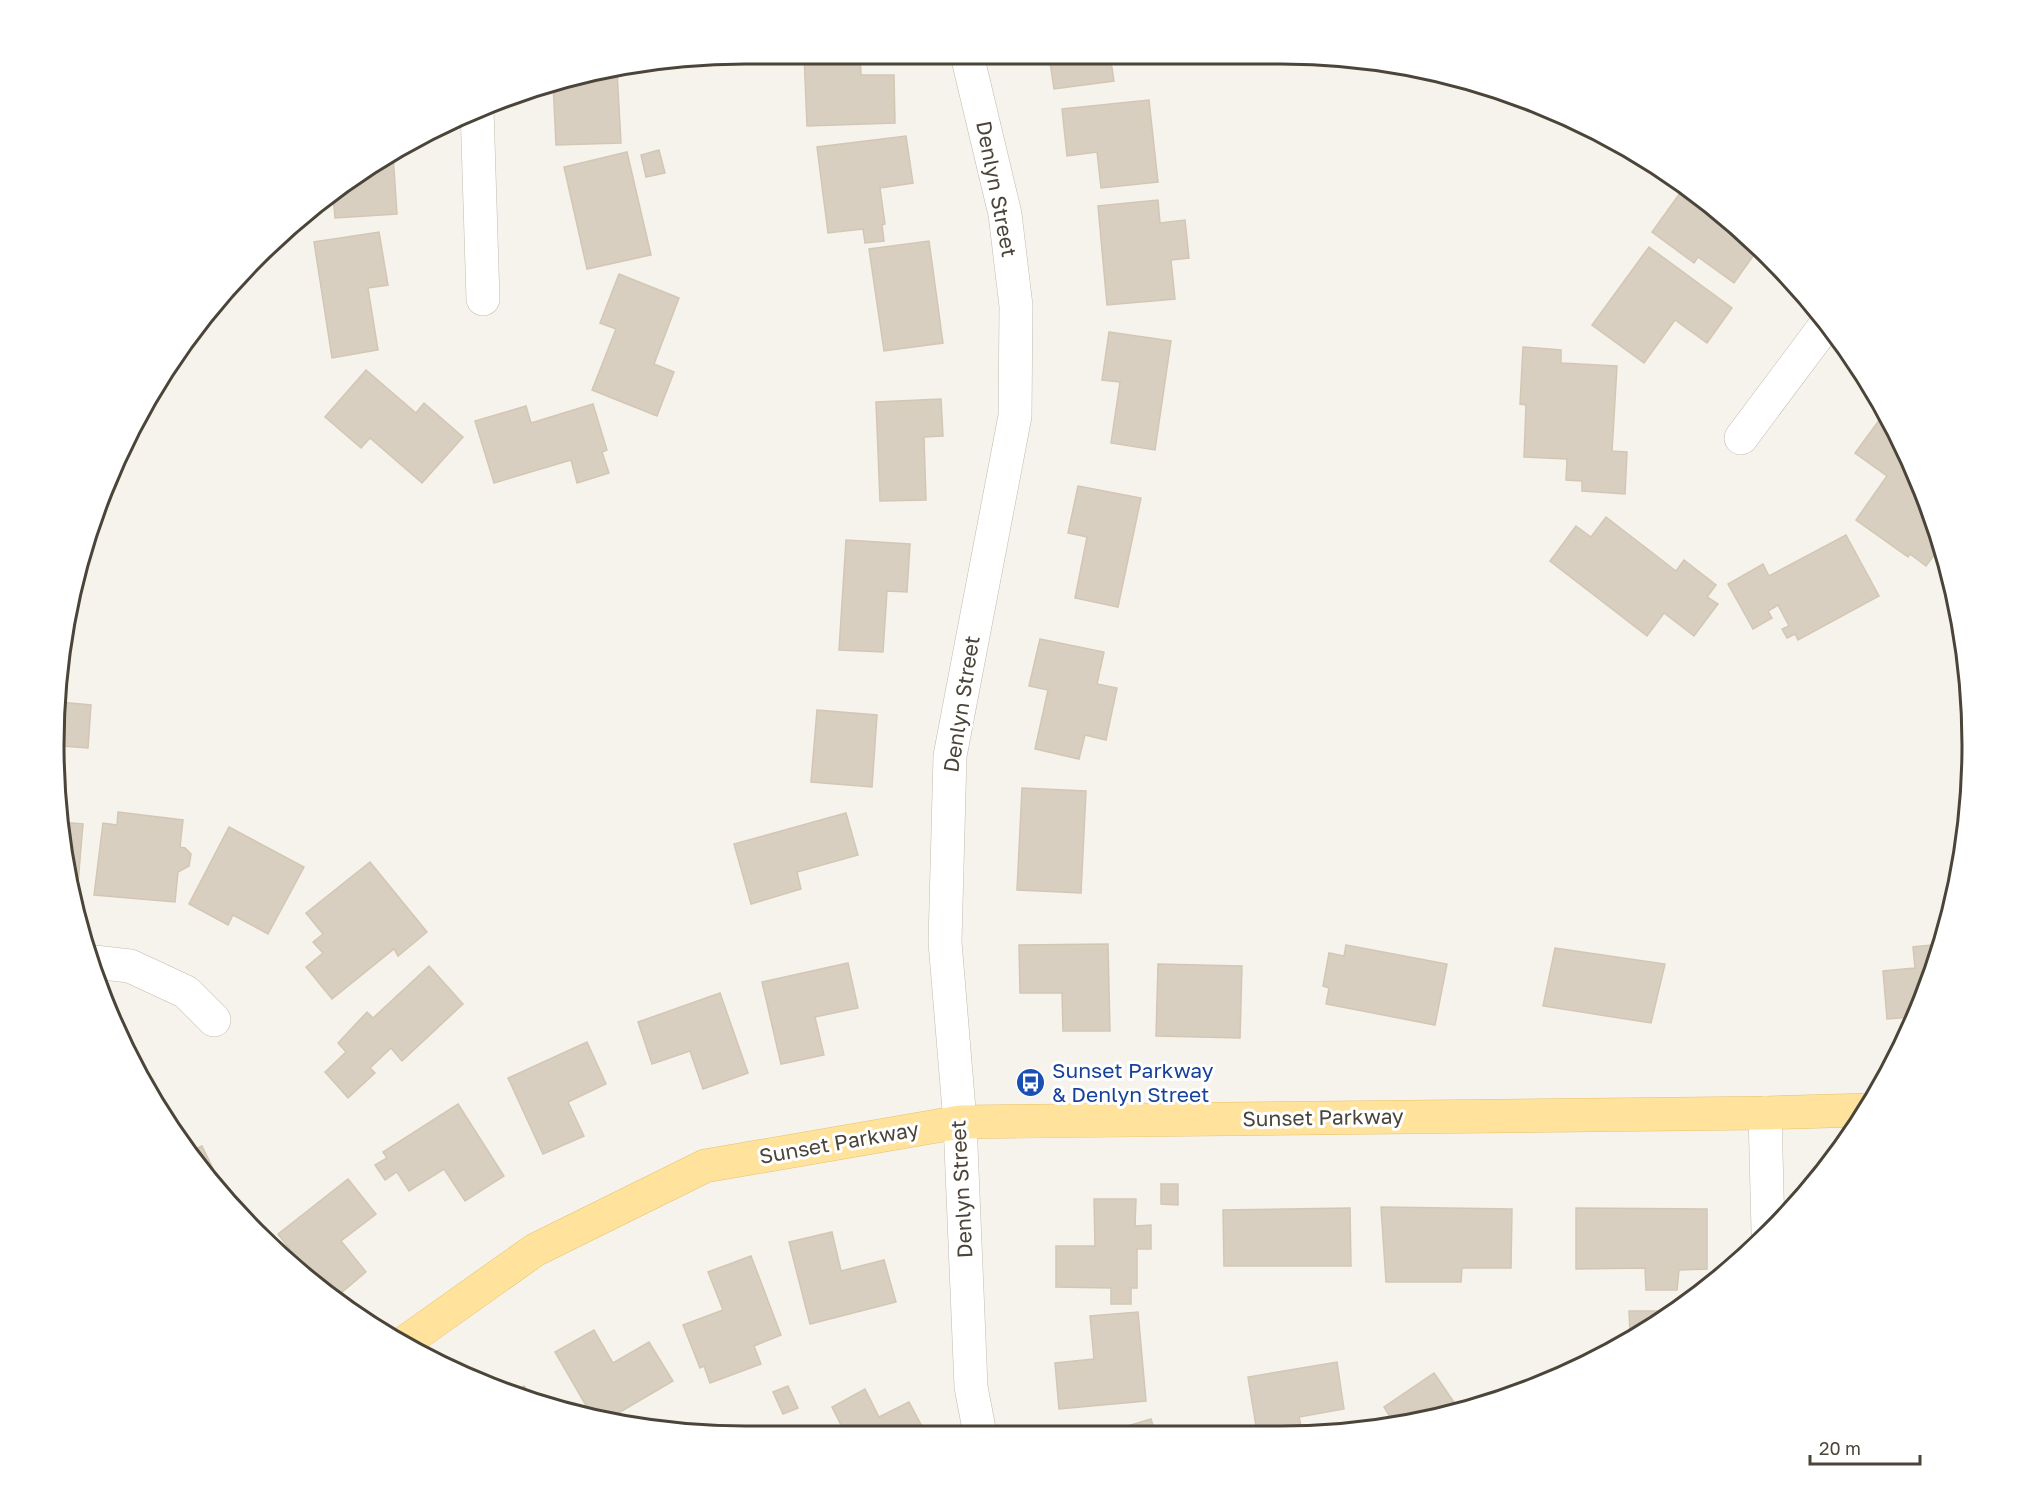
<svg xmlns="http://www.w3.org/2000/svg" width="2026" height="1491" font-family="'Golos Text',sans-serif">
<rect width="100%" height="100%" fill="#f6f3ec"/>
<g fill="#d8cfc1" stroke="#d3c7b4" stroke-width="1.5">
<polygon points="804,54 860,54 861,75 894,75 895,123 807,126"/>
<polygon points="1049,55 1110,55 1114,81 1054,89"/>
<polygon points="617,71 621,143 556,145 553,82"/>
<polygon points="1149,100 1158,182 1101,188 1097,152 1067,156 1062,109"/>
<polygon points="906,136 913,183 880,188 885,224 882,225 884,241 865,243 863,229 828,233 817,147"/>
<polygon points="659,150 665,173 646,177 641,155"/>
<polygon points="627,152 651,255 587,269 564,167"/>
<polygon points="393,154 397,214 335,218 333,195 362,170"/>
<polygon points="1685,186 1737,226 1758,249 1734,283 1698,257 1694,263 1652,232"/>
<polygon points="1158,200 1160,223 1185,220 1189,258 1171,260 1175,299 1107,305 1098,206"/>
<polygon points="379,232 388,285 368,288 378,350 332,358 314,242"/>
<polygon points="929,241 943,343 884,351 869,249"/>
<polygon points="1649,247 1732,308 1707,343 1675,320 1644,363 1592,325"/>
<polygon points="619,274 679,298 654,364 674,372 657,416 592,390 616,329 600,323"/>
<polygon points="1109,332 1171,341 1155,450 1111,443 1120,382 1102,380"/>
<polygon points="1523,347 1561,350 1561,363 1617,366 1612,451 1627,452 1625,494 1582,491 1582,481 1566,480 1567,459 1524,457 1526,405 1520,404"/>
<polygon points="366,370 416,413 424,403 463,437 422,483 370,438 361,448 325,417"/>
<polygon points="941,399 943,436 924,437 926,500 880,501 876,402"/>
<polygon points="593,404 607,450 602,452 609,473 577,483 571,460 494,483 475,421 526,406 531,423"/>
<polygon points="1880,419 1894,429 1901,439 1941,546 1926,566 1910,554 1908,557 1856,520 1887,476 1855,453"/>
<polygon points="1078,486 1141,498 1118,607 1075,598 1087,537 1068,533"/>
<polygon points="1606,517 1676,571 1684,560 1716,585 1707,597 1718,604 1694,636 1664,613 1647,636 1550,561 1576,526 1591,537"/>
<polygon points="1846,535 1879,596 1798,640 1795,634 1787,638 1782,629 1789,626 1778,605 1768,611 1772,618 1753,629 1728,584 1763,564 1769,576"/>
<polygon points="846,540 910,544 907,592 887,591 883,652 839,650"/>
<polygon points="70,605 74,606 65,688 60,688 60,655"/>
<polygon points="1040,639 1104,652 1097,684 1117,688 1106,740 1085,735 1079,759 1035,749 1048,690 1029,686"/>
<polygon points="60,702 91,705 88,748 61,746 60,756"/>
<polygon points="817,710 877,715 872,787 811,782"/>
<polygon points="1022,788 1086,791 1081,893 1017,890"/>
<polygon points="118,812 183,820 180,847 185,848 191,854 189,866 178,872 175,902 94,895 103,823 117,825"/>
<polygon points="846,813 858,855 797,872 801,889 751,904 734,844"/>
<polygon points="60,822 83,824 77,895 60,835"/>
<polygon points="229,827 304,867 268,934 233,915 228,925 189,904"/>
<polygon points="370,862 427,932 398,956 394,949 332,999 306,967 323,953 313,942 323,934 306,913"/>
<polygon points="1108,944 1110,1031 1063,1031 1062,993 1020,993 1019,945"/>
<polygon points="1941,944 1935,967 1913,1017 1887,1019 1883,971 1915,968 1913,947"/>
<polygon points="1346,945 1447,964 1435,1025 1326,1004 1329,988 1323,986 1329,953 1344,956"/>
<polygon points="1555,948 1665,964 1651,1023 1543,1006"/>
<polygon points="848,963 858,1008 815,1017 824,1055 781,1064 762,982"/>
<polygon points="1158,964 1242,966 1240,1038 1156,1036"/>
<polygon points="429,966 463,1004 402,1061 391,1048 370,1068 375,1073 348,1098 325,1072 346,1052 338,1043 367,1012 373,1018"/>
<polygon points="720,993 748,1073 703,1089 690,1051 652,1064 638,1022"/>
<polygon points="587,1042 606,1084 568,1102 584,1136 543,1154 508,1078"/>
<polygon points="458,1104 504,1176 465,1201 444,1169 409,1191 397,1172 385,1180 375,1165 387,1158 383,1152"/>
<polygon points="202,1146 221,1185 216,1187 197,1167 189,1152"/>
<polygon points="348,1179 376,1214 341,1241 366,1272 335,1298 320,1287 278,1234"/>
<polygon points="1161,1184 1178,1184 1178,1205 1161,1204"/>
<polygon points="1094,1199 1136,1199 1135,1226 1151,1225 1151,1249 1137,1249 1137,1288 1131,1288 1131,1304 1111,1304 1111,1288 1056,1287 1056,1246 1095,1246"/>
<polygon points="1381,1207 1512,1209 1511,1268 1462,1268 1461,1282 1386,1282"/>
<polygon points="1350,1208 1351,1266 1224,1266 1223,1210"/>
<polygon points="1576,1208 1707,1209 1707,1269 1679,1270 1677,1290 1646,1290 1645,1268 1576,1269"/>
<polygon points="832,1232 841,1271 884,1260 896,1302 810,1324 789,1242"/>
<polygon points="751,1256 781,1335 754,1346 761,1364 710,1383 704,1366 700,1368 683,1325 723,1310 708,1272"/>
<polygon points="1629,1311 1672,1311 1630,1335"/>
<polygon points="1138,1312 1146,1401 1059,1409 1055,1363 1094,1359 1090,1316"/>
<polygon points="594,1330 613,1363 649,1342 673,1381 610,1418 591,1414 555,1352"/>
<polygon points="1337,1362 1344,1409 1299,1417 1302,1431 1257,1432 1248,1377"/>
<polygon points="1434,1373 1458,1408 1395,1425 1384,1407"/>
<polygon points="524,1386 537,1403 511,1395"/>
<polygon points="788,1386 798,1408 783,1414 773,1392"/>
<polygon points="865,1389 879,1417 909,1402 926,1434 846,1435 832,1407"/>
<polygon points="1151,1419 1155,1432 1104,1433"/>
</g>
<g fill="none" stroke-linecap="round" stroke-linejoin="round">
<defs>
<g id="minor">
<polyline points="967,55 1005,214 1016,306 1015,416 950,756 945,942 960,1122 971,1387 980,1434"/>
<polyline points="477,109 483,299"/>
<polyline points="1741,438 1827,323"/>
<polyline points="94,962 130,966 186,992 214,1020"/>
<polyline points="1765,1113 1768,1231"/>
</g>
<polyline id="major" points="401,1345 535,1250 705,1166 960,1122 1765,1113 1866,1110"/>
</defs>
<use href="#minor" stroke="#c2bbae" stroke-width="34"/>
<use href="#major" stroke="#e6c16a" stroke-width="34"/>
<use href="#minor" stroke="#fff" stroke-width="33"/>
<use href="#major" stroke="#ffe39c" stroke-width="33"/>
</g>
<defs>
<symbol id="bus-disc" viewBox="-11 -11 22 22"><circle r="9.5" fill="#1a4fb4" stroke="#fff"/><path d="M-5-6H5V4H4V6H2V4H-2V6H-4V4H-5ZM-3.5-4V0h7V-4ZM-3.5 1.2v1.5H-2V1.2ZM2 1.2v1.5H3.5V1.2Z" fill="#fff"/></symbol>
</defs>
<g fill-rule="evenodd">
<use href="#bus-disc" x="1014" y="1066" width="33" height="33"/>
</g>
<g text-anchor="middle" stroke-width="6" stroke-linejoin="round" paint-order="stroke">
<g font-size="21" fill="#4b4439" stroke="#fff">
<text transform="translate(996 189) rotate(79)" y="7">Denlyn Street</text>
<text transform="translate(962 704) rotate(-81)" y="7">Denlyn Street</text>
<text transform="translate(1323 1118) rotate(-1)" y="7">Sunset Parkway</text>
<text transform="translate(839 1143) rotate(-10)" y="7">Sunset Parkway</text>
<text transform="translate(962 1189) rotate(-93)" y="7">Denlyn Street</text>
</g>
<g font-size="21" fill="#164399" stroke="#fff" text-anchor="start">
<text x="1052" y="1078">Sunset Parkway<tspan x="1052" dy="24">&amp; Denlyn Street</tspan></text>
</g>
</g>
<path d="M0 0H2026V1491H0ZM745 64H1281A681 681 0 0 1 1962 745V745A681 681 0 0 1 1281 1426H745A681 681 0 0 1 64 745V745A681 681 0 0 1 745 64Z" fill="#fff" fill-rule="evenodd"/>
<path fill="none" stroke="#4b4439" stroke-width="3" d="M745 64H1281A681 681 0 0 1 1962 745V745A681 681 0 0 1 1281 1426H745A681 681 0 0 1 64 745V745A681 681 0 0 1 745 64Z"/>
<path d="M1810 1455v9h110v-9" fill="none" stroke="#4b4439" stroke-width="3"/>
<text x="1819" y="1455" font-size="18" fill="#4b4439" stroke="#ffffff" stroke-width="4.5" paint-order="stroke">20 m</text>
</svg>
